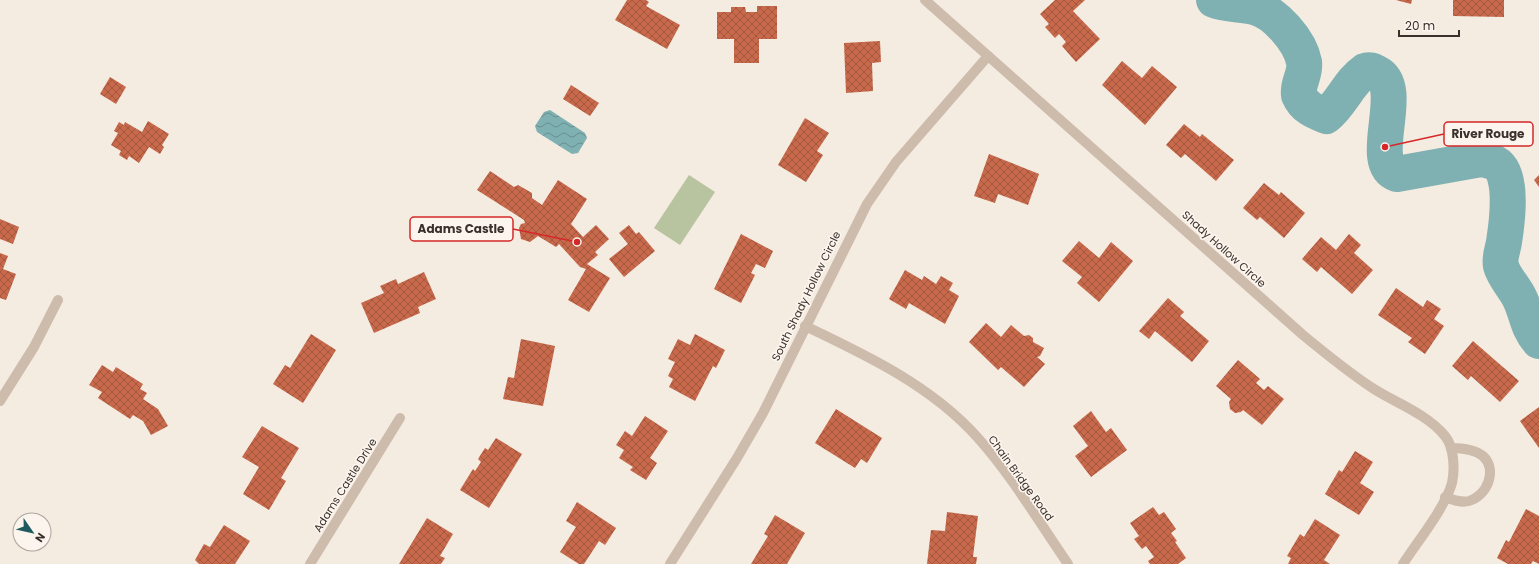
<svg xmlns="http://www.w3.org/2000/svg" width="1539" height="564" font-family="Poppins,sans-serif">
<defs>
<pattern id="water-waves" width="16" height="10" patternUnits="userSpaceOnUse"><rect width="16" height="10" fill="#7fb0b2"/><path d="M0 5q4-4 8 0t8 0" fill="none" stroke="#699091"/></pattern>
<pattern id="building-cross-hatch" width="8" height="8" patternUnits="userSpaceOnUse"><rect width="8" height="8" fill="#c8694b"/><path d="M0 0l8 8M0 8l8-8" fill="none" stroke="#a4573f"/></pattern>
</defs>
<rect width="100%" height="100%" fill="#f4ebe1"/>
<polygon fill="#b8c4a0" points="689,175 715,192 680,245 654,228"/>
<polygon fill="url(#water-waves)" points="550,110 585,133 587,138 578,153 572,154 537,132 535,126 544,112"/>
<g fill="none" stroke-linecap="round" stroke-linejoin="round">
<path stroke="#7fb0b2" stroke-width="36" d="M1214 0C1226 5 1241 4 1254 7 1275 12 1300 41 1304 62 1306 74 1297 84 1299 95 1304 107 1314 111 1326 116 1342 103 1349 82 1365 71 1370 69 1373 71 1377 73 1407 88 1366 163 1397 174L1481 159C1487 160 1493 161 1498 165 1513 178 1507 223 1504 242 1503 249 1499 258 1501 266 1504 277 1514 287 1519 297 1527 312 1527 328 1539 341"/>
</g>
<g fill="url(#building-cross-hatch)">
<polygon points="627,0 646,0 649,2 646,6 680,25 667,49 615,20"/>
<polygon points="1055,0 1085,0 1073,11 1100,39 1076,62 1062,46 1066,42 1059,34 1055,38 1045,27 1049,24 1040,14"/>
<polygon points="1396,0 1412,0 1411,4"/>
<polygon points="1453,0 1504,0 1504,17 1453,16"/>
<polygon points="757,6 777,6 777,39 759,39 759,63 734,63 734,39 717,39 717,12 731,12 731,7 745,7 746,12 757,12"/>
<polygon points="880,41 881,62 872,63 873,91 846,93 844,43"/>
<polygon points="1122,61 1142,78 1152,66 1177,87 1145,125 1102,85"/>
<polygon points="110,77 126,87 116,104 100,94"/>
<polygon points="571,85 599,103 590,116 563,99"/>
<polygon points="805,118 829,133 817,151 823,155 806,182 778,165"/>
<polygon points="148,121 169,134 162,145 164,147 160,154 149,147 139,163 129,156 127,160 119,155 121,151 111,145 118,133 114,131 119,122 124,125 125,122 142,132"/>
<polygon points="1184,124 1200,137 1202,134 1234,160 1216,181 1185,154 1181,158 1166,145"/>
<polygon points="989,154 1039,174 1028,205 998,194 995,203 974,196"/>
<polygon points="490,171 514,187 518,185 532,193 532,198 542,205 558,180 587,199 571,224 583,237 596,225 609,239 595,252 598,255 587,264 610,278 589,312 568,300 586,269 580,267 559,244 556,247 538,236 530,242 521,239 519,228 521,224 525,223 524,220 477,190"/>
<polygon points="1539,175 1539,187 1534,180"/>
<polygon points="1264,183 1279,195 1281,192 1305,213 1284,238 1260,217 1257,220 1243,208"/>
<polygon points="0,219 19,227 13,244 0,239"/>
<polygon points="629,225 636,234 639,232 655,251 624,277 609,259 628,244 619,233"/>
<polygon points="741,234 773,251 765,268 756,264 751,273 755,275 741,303 714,289"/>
<polygon points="1349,234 1361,245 1354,253 1373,270 1352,294 1321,267 1317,272 1302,259 1321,237 1336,250"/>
<polygon points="1079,241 1099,258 1111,242 1133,261 1099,302 1077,283 1082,277 1062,261"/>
<polygon points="0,253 8,256 3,269 16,274 6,300 0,298"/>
<polygon points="905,270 922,280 924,276 936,284 941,276 953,283 949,290 959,296 945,324 909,303 906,309 889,299"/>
<polygon points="424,272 436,299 418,307 420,313 374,333 361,303 384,293 380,286 396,279 398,284"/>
<polygon points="1396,288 1423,307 1427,300 1441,309 1434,319 1444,326 1425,354 1408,342 1412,338 1378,315"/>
<polygon points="1168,298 1184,312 1180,316 1209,341 1192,362 1155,331 1149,339 1139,331"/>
<polygon points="986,323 1001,337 1011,325 1024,336 1029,335 1033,338 1033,342 1044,348 1040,356 1037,357 1045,364 1024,387 1001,367 998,370 969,342"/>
<polygon points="311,334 336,350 303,403 273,384 285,365 290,368"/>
<polygon points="695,334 725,350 716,368 713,366 695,401 669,387 673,379 668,376 675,362 668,359 678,339 690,345"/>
<polygon points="521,339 555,346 543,406 503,399 508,377 514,378"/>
<polygon points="1473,341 1519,381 1500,402 1471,376 1468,380 1452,366"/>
<polygon points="1238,360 1260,379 1256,383 1264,390 1268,386 1284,399 1262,425 1243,410 1241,412 1235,413 1230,409 1229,402 1231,399 1216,386"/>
<polygon points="102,365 113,372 116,367 143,384 140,389 147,393 143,399 158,409 168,426 151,435 143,421 133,415 130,419 98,398 102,392 89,385"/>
<polygon points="1539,407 1539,448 1520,421"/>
<polygon points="836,409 882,438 867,463 861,459 855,468 815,443"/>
<polygon points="1091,411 1106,432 1111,428 1127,450 1091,477 1075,456 1088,446 1073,426"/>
<polygon points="645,416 668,431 650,458 657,463 646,480 630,470 633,467 619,458 624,450 616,445 625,431 632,436"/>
<polygon points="262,426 299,448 281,478 286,481 269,510 243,494 259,467 242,457"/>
<polygon points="496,438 522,454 489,508 460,490 473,469 475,471 481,462 478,459 485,448 488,450"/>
<polygon points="1355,451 1373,462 1360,483 1374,492 1359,515 1325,494 1339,470 1342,472"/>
<polygon points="577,502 616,528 605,545 599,541 584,564 579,564 560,552 576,527 566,521"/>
<polygon points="1153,507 1159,515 1164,512 1176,529 1171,533 1177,541 1175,542 1186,558 1178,564 1150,564 1148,561 1154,557 1146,546 1142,549 1134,539 1139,536 1130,523"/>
<polygon points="1526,509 1539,516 1539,564 1533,561 1531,564 1508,564 1497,558 1506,540 1509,542"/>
<polygon points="947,512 978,516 973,557 977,557 976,564 927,564 931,530 945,531"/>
<polygon points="775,515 805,533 787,564 751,564 768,536 764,534"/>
<polygon points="427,518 453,534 440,556 445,558 441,564 399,564"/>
<polygon points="1315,519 1340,535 1324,560 1330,564 1288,564 1291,558 1287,556 1300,534 1304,537"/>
<polygon points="224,525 250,541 235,564 199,564 195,560 204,544 210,547"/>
</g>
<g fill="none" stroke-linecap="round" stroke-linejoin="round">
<g stroke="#cdbbac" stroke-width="10">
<path d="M925 0 1303 335C1326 354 1349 373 1374 389 1396 403 1427 414 1445 436 1454 447 1455 469 1452 483 1445 508 1417 542 1403 564"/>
<path d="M805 326C866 355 932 386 978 438 1012 476 1039 522 1068 564"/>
<polyline points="0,401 34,347 58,300"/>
<path d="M1445 497C1453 500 1461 503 1469 501 1487 496 1498 470 1483 456 1474 449 1462 448 1451 448"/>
<polyline points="310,564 400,418"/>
<polyline points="670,564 737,458 763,413 867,204 896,162 988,56"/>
</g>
</g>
<g text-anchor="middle" stroke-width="3.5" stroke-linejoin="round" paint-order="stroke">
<g font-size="11" fill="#3b302b" stroke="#fbf5ee">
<text transform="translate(1224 249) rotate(42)" y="4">Shady Hollow Circle</text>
<text transform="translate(806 296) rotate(-64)" y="4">South Shady Hollow Circle</text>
<text transform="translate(1021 478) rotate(54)" y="4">Chain Bridge Road</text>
<text transform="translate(345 485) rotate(-58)" y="4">Adams Castle Drive</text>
</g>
</g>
<path fill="none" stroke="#d62828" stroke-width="1.5" d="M1385 147L1444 134M577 242L513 229"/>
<g fill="#d62828" stroke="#fbf5ee" stroke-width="1.5">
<circle cx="1385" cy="147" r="4"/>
<circle cx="577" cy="242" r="4"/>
</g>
<g fill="#fbf5ee" stroke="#d62828" stroke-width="1.5">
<rect x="1444" y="122" width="89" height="24" rx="4"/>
<rect x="410" y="217" width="103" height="24" rx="4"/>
</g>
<g font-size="12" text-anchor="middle" font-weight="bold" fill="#3b302b">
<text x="1488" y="138">River Rouge</text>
<text x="461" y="233">Adams Castle</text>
</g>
<g transform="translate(32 532) rotate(124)"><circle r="19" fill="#fbf5ee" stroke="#aea6a0"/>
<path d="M0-3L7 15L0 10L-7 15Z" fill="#1f5a5e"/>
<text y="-6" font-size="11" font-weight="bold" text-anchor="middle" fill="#3b302b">N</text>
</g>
<path d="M1399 30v6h60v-6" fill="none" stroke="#3b302b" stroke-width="2"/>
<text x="1405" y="30" font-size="12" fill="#3b302b" stroke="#fbf5ee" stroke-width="3" paint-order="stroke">20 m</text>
</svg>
